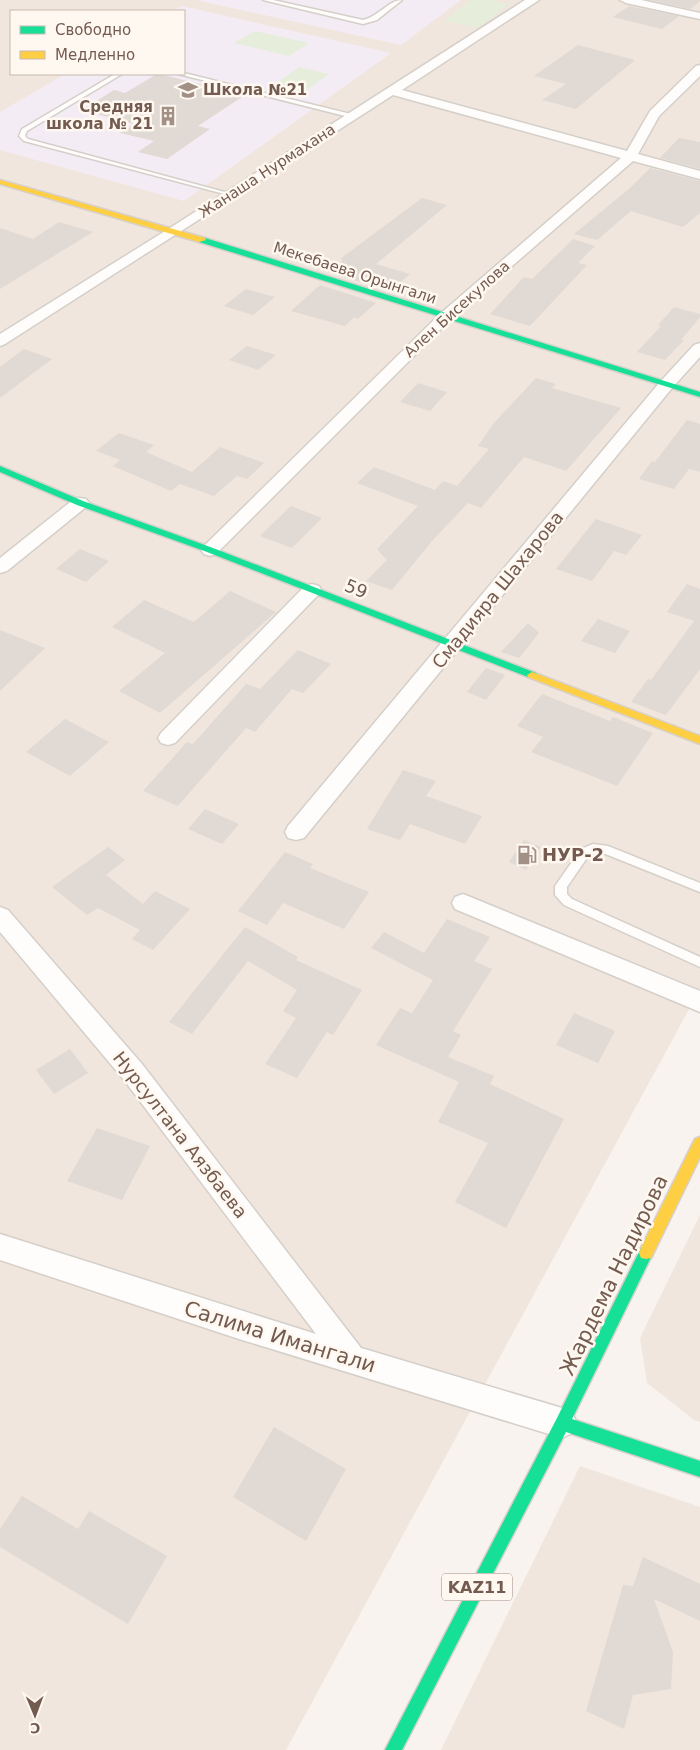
<svg xmlns="http://www.w3.org/2000/svg" width="700" height="1750" font-family="'DejaVu Sans',sans-serif">
<rect width="100%" height="100%" fill="#f8f3ee"/>
<g fill="#f0e6dd" fill-rule="evenodd">
<path d="M0 0H700V989L286 1750H0ZM11 11H184V74H11Z"/>
<polygon points="700,1215 700,1422 694,1420 647,1383 640,1338"/>
<polygon points="580,1466 700,1507 700,1750 441,1750"/>
</g>
<g fill="#f4ecf4">
<polygon points="202,0 461,0 401,45 200,1"/>
<polygon points="182,6 391,53 184,201 0,150 0,112 65,74 184,74 184,11 172,11"/>
</g>
<g fill="#e6edda">
<polygon points="471,0 491,0 509,4 478,28 444,21"/>
<polygon points="255,31 309,43 289,56 234,43"/>
<polygon points="299,67 329,74 298,96 268,89"/>
</g>
<g fill="#e1d9d4">
<polygon points="650,0 700,0 700,1 690,9"/>
<polygon points="629,6 679,16 662,29 613,17"/>
<polygon points="578,45 635,60 576,109 542,100 566,84 534,76"/>
<polygon points="157,74 159,74 245,95 198,126 210,129 167,159 138,152 154,141 120,133 134,124 82,110 114,90 125,93"/>
<polygon points="679,138 700,142 700,169 660,158"/>
<polygon points="650,168 700,181 700,213 683,227 631,211 597,240 574,234 629,189"/>
<polygon points="422,198 447,205 376,264 410,274 390,291 334,274 339,270 334,268 343,260 340,259"/>
<polygon points="59,222 93,232 0,289 0,228 33,239"/>
<polygon points="573,239 595,246 578,263 587,265 530,326 490,314 524,277 532,279"/>
<polygon points="320,285 376,303 358,319 354,317 345,326 291,311"/>
<polygon points="246,289 275,297 253,315 224,306"/>
<polygon points="674,307 700,314 700,317 681,340 684,340 665,360 637,352 661,326 658,325"/>
<polygon points="247,346 276,355 258,370 229,360"/>
<polygon points="24,349 52,359 0,398 0,367"/>
<polygon points="536,378 556,384 552,388 621,408 566,471 524,457 481,508 468,503 432,541 392,590 366,581 387,560 377,549 418,506 357,483 374,467 435,490 443,481 457,486 489,449 478,446 493,424"/>
<polygon points="418,383 447,392 430,411 400,402"/>
<polygon points="687,420 700,424 700,472 689,469 674,489 639,479 652,461 655,462"/>
<polygon points="119,433 154,445 146,452 192,472 220,447 264,463 247,479 237,476 214,496 180,484 171,491 113,466 120,460 96,451"/>
<polygon points="291,506 322,518 292,548 260,536"/>
<polygon points="596,519 642,535 626,555 614,551 592,581 556,569"/>
<polygon points="80,549 109,561 86,582 56,569"/>
<polygon points="687,584 700,589 700,669 666,715 631,702 648,679 651,680 694,621 667,612"/>
<polygon points="230,591 276,612 160,713 119,691 165,653 112,627 144,600 194,622"/>
<polygon points="598,619 630,631 615,653 581,641"/>
<polygon points="528,623 539,633 519,658 501,652"/>
<polygon points="0,630 45,648 0,691"/>
<polygon points="298,650 331,664 303,693 292,689 255,732 246,728 178,806 143,791 187,742 193,744 246,684 260,689"/>
<polygon points="486,668 505,675 486,700 467,692"/>
<polygon points="542,694 610,721 613,717 653,733 617,786 531,752 543,737 517,726"/>
<polygon points="65,719 109,742 70,776 26,752"/>
<polygon points="403,770 436,781 426,796 482,816 465,844 410,824 400,840 367,829"/>
<polygon points="205,809 239,824 222,844 188,829"/>
<polygon points="524,840 541,847 526,870 509,862"/>
<polygon points="108,847 125,860 106,875 143,904 155,891 190,909 153,950 132,939 140,930 98,908 87,915 52,887"/>
<polygon points="285,852 313,864 310,868 369,892 344,929 283,903 267,925 238,911"/>
<polygon points="447,919 490,937 474,961 492,969 453,1031 461,1035 448,1057 494,1076 490,1084 564,1119 506,1228 455,1202 488,1143 438,1122 459,1082 376,1045 400,1008 412,1013 433,980 371,948 384,932 424,953"/>
<polygon points="245,927 298,957 296,960 362,990 333,1035 327,1032 297,1078 265,1064 296,1018 283,1011 297,990 248,961 192,1034 169,1022"/>
<polygon points="574,1013 615,1031 598,1063 556,1045"/>
<polygon points="70,1049 88,1073 54,1094 36,1070"/>
<polygon points="97,1128 150,1146 122,1200 67,1181"/>
<polygon points="274,1427 346,1469 306,1541 233,1497"/>
<polygon points="22,1496 78,1529 89,1511 167,1556 128,1624 0,1547 0,1529"/>
<polygon points="643,1557 700,1584 700,1621 654,1599 673,1652 671,1689 633,1695 624,1729 586,1711 623,1585 633,1586"/>
</g>
<g fill="none" stroke-linecap="round" stroke-linejoin="round">
<defs>
<g id="lane">
<path d="M263 0H273L363 20C378 17 389 0 402 0L377 20 363 24Z"/>
<polygon points="184,73 355,115 356,116 353,118 178,74"/>
<polygon points="115,74 122,74 27,131 25,136 28,139 232,194 232,196 24,141 19,136 22,129"/>
<polygon points="593,844 608,846 700,883 700,892 603,853 594,852 589,855 567,887 567,894 572,899 700,957 700,967 564,905 555,895 555,886 581,849"/>
</g>
<g id="street">
<polygon points="525,0 539,0 402,90 627,151 650,111 696,66 700,65 700,76 659,116 638,154 700,171 700,179 633,161 450,320 216,554 210,556 204,554 201,550 204,546 440,314 621,158 393,95 5,344 0,346 0,334 170,228"/>
<polygon points="620,0 641,0 700,13 700,19 626,3"/>
<polygon points="700,343 700,357 672,388 304,838 296,840 288,838 285,832 288,826 660,382 694,345"/>
<polygon points="80,498 86,499 89,503 86,507 7,571 0,573 0,558 74,499"/>
<polygon points="312,584 319,586 321,590 319,594 175,743 168,745 161,743 158,738 161,733 305,586"/>
<polygon points="463,894 700,991 700,1012 455,909 452,903 455,897"/>
<polygon points="0,907 8,910 142,1064 361,1348 562,1408 572,1413 577,1423 572,1433 562,1438 239,1339 0,1260 0,1234 316,1334 124,1080 0,932"/>
</g>
<g id="fast">
<polygon points="199,238 205,238 700,392 700,397 199,242"/>
<polygon points="0,466 83,501 213,548 536,673 537,675 536,677 528,677 207,552 77,505 0,472"/>
<polygon points="646,1247 651,1248 653,1253 572,1419 700,1461 700,1477 566,1432 402,1750 385,1750 557,1418 641,1248"/>
</g>
<g id="slow">
<polygon points="0,180 205,238 206,240 199,242 0,184"/>
<polygon points="532,672 700,736 700,744 528,677 527,675"/>
<polygon points="700,1137 700,1157 651,1258 646,1259 641,1258 639,1253 641,1248 695,1139"/>
</g>
</defs>
<use href="#lane" stroke="#d5cfc9" stroke-width="3"/>
<use href="#street" stroke="#d5cfc9" stroke-width="3"/>
<use href="#fast" stroke="#d7d0ca" stroke-width="3"/>
<use href="#slow" stroke="#d7d0ca" stroke-width="3"/>
<use href="#lane" fill="#fefdfc" fill-rule="evenodd"/>
<use href="#street" fill="#fefdfc" fill-rule="evenodd"/>
<use href="#fast" fill="#16e098" fill-rule="evenodd"/>
<use href="#slow" fill="#ffcf43" fill-rule="evenodd"/>
</g>
<defs>
<symbol id="school-bare" viewBox="-9 -9 18 18"><path d="M0-5L7-2L0 1L-7-2ZM-4 1L0 2.5L4 1V4Q0 6-4 4Z" fill="#a29087" stroke="#fef8f1" stroke-width="2.5" paint-order="stroke"/></symbol>
<symbol id="building-bare" viewBox="-9 -9 18 18"><path d="M-4-6H4V6H1V3H-1V6H-4ZM-2.5-4.3h1.7v1.8h-1.7ZM.8-4.3h1.7v1.8H.8ZM-2.5-1h1.7V.8h-1.7ZM.8-1h1.7V.8H.8Z" fill="#a29087" stroke="#fef8f1" stroke-width="2.5" paint-order="stroke"/></symbol>
<symbol id="fuel-bare" viewBox="-9 -9 18 18"><path d="M-5.5-6h7V0h2V4h1.3V-2.5L3-4.5l.8-.8L6-3V5H2.5V1h-1V6h-7ZM-4.2-4.7v3.2H.2V-4.7Z" fill="#a29087" stroke="#fef8f1" stroke-width="2.5" paint-order="stroke"/></symbol>
</defs>
<g fill-rule="evenodd">
<use href="#school-bare" x="174" y="76" width="28" height="28"/>
<use href="#building-bare" x="154" y="102" width="28" height="28"/>
<use href="#fuel-bare" x="513" y="841" width="28" height="28"/>
</g>
<g text-anchor="middle" stroke-width="5" stroke-linejoin="round" paint-order="stroke">
<g font-size="15" font-weight="bold" fill="#745b50" stroke="#fef8f1" text-anchor="start">
<text x="203" y="95">Школа №21</text>
<text x="153" y="112" text-anchor="end">Средняя<tspan x="153" dy="17">школа № 21</tspan></text>
</g>
<g font-size="15" fill="#745b50" stroke="#fef8f1">
<text transform="translate(267 171) rotate(-33)" y="5">Жанаша Нурмахана</text>
<text transform="translate(355 273) rotate(18)" y="5">Мекебаева Орынгали</text>
<text transform="translate(457 309) rotate(-42)" y="5">Ален Бисекулова</text>
</g>
<rect fill="#fef8f1" stroke="#9d8a80" stroke-width="1" x="442" y="1573.5" width="70" height="27" rx="4"/>
<g font-size="16" font-weight="bold" fill="#745b50">
<text x="477" y="1593">KAZ11</text>
</g>
<g font-size="18" fill="#745b50" stroke="#fef8f1">
<text transform="translate(356 589) rotate(22)" y="6">59</text>
<text transform="translate(498 590) rotate(-51)" y="6">Смадияра Шахарова</text>
<text transform="translate(180 1135) rotate(52)" y="6">Нурсултана Аязбаева</text>
</g>
<g font-size="18" font-weight="bold" fill="#745b50" stroke="#fef8f1" text-anchor="start">
<text x="542" y="861">НУР-2</text>
</g>
<g font-size="21" fill="#745b50" stroke="#fef8f1">
<text transform="translate(614 1275) rotate(-64)" y="7">Жардема Надирова</text>
<text transform="translate(280 1337) rotate(17)" y="7">Салима Имангали</text>
</g>
</g>
<rect x="10" y="10" width="175" height="65" fill="#fef8f1" stroke="#c7b9b1"/>
<rect x="20" y="26" width="25" height="8" fill="#16e098" stroke="#c7b9b1"/>
<text x="55" y="35" font-size="15" fill="#745b50">Свободно</text>
<rect x="20" y="51" width="25" height="8" fill="#ffcf43" stroke="#c7b9b1"/>
<text x="55" y="60" font-size="15" fill="#745b50">Медленно</text>
<g transform="translate(35 1715) rotate(179)" stroke="#fef8f1" stroke-width="4" paint-order="stroke">
<path d="M0-4L9 19L0 12L-9 19Z" fill="#745b50"/>
<text y="-8" font-size="14" font-weight="bold" text-anchor="middle" fill="#745b50">С</text>
</g>
</svg>
